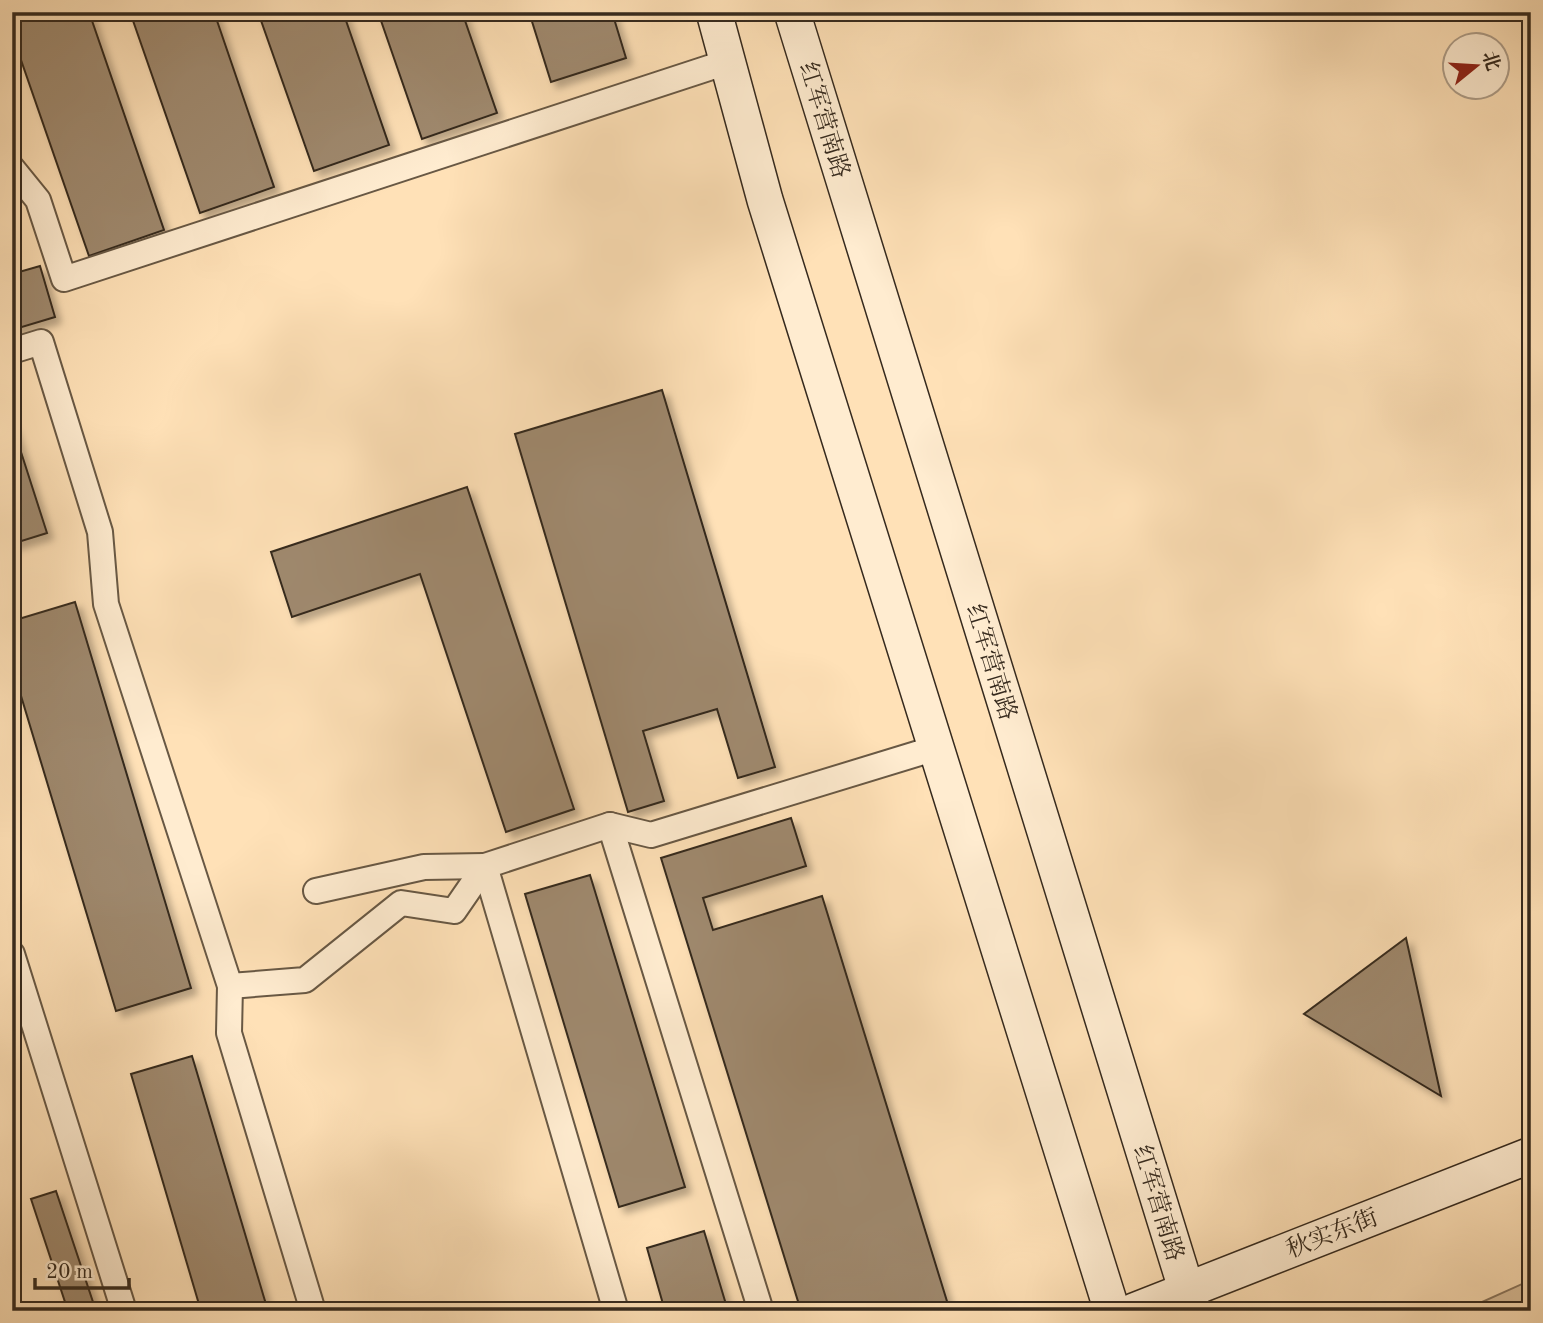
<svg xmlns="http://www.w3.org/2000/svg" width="1543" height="1323" font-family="'Old Standard TT','Noto Serif SC',serif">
<defs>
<filter id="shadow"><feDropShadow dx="6" dy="6" stdDeviation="3.5" flood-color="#0004"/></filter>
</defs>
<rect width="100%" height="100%" fill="#ffe1b7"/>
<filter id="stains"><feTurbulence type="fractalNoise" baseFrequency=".00286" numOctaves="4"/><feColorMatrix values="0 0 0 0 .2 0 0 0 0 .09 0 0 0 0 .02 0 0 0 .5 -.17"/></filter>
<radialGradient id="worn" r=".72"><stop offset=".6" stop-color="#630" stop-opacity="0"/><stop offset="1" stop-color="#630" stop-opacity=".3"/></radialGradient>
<polygon fill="#ddc29d" stroke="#8a765e" stroke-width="2" points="1531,1280 1531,1311 1462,1311"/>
<g fill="#9f896e" stroke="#362a1e" stroke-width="2" filter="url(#shadow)">
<polygon points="12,12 89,12 164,230 89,256 12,34"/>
<polygon points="130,12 214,12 274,187 200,213"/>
<polygon points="258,12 343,12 389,145 314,171"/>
<polygon points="378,12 462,12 497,113 422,139"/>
<polygon points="529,12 612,12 626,58 551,82"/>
<polygon points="40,266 55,317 12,330 12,274"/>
<polygon points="662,390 775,767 738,778 717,709 643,731 664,801 628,812 515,434"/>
<polygon points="12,424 47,533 12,544"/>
<polygon points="467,487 574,809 506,832 420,574 292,617 271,552"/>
<polygon points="75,602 191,988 116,1011 12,666 12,621"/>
<polygon points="791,818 806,866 703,898 713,930 822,896 950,1311 801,1311 661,858"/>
<polygon points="590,875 685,1187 619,1207 525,894"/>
<polygon points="1406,938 1441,1096 1304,1014"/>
<polygon points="192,1056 268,1311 201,1311 131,1074"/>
<polygon points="56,1191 96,1311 68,1311 31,1199"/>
<polygon points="704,1231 728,1311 665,1311 647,1248"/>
</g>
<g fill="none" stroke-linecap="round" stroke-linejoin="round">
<defs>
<g id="street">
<polyline points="12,168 38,200 64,279 727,62"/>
<polyline points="12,351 41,342 100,532 106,604 230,986 229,1033 313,1311"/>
<polyline points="610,825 761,1311"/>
<polyline points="316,891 424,867 485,866"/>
<polyline points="12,954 124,1311"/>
<polyline points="230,986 305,980 401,903 454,911 485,866"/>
<polyline points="616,1311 485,866 610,825 651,835 936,748"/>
</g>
<g id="secondary">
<polyline points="714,12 765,200 1112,1311"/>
<polyline points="792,12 1193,1311"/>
<polyline points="1134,1311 1531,1155"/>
</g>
</defs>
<use href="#street" stroke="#685844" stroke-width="28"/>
<use href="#secondary" stroke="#362a1e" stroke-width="38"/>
<use href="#street" stroke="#ffecd0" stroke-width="24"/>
<use href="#secondary" stroke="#ffecd0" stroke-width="35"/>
</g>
<g text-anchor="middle" stroke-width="7" stroke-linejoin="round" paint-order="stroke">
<g font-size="24" fill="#362a1e" stroke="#ffecd0">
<text transform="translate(825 120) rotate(73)" y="8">红军营南路</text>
<text transform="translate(992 662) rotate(73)" y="8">红军营南路</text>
<text transform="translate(1159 1203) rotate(73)" y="8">红军营南路</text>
<text transform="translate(1332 1233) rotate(-21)" y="8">秋实东街</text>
</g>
</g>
<rect width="1543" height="1323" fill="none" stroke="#ffe1b7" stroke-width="42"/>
<rect x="14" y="14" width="1515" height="1295" fill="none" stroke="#362a1e" stroke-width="3.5"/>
<rect x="21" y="21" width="1501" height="1281" fill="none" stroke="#362a1e" stroke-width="2"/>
<g transform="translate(1476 66) rotate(72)"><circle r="33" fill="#ffecd0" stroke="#af9e89" stroke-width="2"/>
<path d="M0-5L12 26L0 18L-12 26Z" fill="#8f2418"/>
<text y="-10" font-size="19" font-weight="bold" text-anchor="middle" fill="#362a1e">北</text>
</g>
<path d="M35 1278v10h94v-10" fill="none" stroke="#362a1e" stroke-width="3.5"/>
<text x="46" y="1278" font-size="21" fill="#362a1e" stroke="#ffecd0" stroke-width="5" paint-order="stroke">20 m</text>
<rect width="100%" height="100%" filter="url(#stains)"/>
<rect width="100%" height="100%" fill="url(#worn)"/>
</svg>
